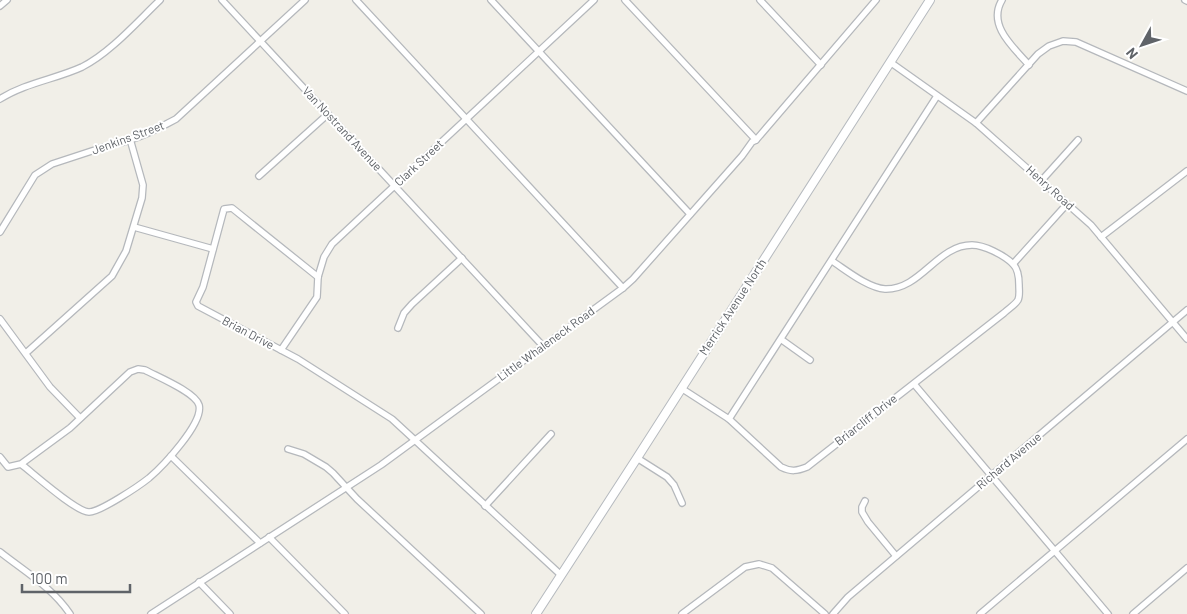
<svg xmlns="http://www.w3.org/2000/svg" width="1187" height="614" font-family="Barlow,sans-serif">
<rect width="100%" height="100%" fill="#f1efe8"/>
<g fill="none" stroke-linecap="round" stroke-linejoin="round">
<defs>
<g id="street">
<polyline points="222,0 543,346"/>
<polyline points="356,0 623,288"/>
<polyline points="491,0 690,214"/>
<polyline points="625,0 756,140"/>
<polyline points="760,0 821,65"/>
<path d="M1002 0C987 25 1013 47 1029 65"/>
<polyline points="1185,0 1187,1"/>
<polyline points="0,6 7,0"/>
<polyline points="890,62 976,123 1091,225 1187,339"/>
<path d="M0 99C25 83 56 79 82 67 110 53 137 22 160 0"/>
<polyline points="976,123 1038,54 1049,46 1063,41 1076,42 1187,91"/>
<polyline points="259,176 328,114"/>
<polyline points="1042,180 1078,140"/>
<polyline points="134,227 213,249"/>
<path d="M0 232 35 175 52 164 110 145C130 142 158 129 176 119L305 0"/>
<polyline points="1101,237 1187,171"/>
<polyline points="1013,264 1067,204"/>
<polyline points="318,277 232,208 224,209 203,287 196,302 198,306 298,359 392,419 561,575"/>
<polyline points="0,319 50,387 80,418"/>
<polyline points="398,328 404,313 412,304 462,258"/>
<polyline points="782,340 810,360"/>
<polyline points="281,350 317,297 318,277 324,257 332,244 594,0"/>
<polyline points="26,353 112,276 126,251 142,198 143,185 130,139"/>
<polyline points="914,384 1108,614"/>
<path d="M681 388 729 419 781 467C791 472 797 471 807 467L1004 313C1008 309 1015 305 1018 300 1020 296 1019 290 1019 285 1019 278 1018 269 1013 264 1004 255 984 245 972 245 937 245 921 290 885 289 868 288 846 270 832 261"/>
<polyline points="729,419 937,96"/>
<polyline points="288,449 304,454 326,467 333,473 357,499 481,614"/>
<polyline points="171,456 260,543"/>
<path d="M0 457 8 467 21 464C34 474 76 512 89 512 100 512 139 486 149 478 162 467 204 423 199 405 195 392 158 377 145 370L138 369 130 372 70 428 21 464"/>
<polyline points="637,458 667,477 674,485 682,503"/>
<polyline points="865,501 862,507 862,512 868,522 896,556"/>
<polyline points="485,506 551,434"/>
<polyline points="269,537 345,614"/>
<path d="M0 552C24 571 53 588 70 614"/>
<polyline points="199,582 230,614"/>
<polyline points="151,614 381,465 623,288 633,279 742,156 752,142 756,140 876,0"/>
<polyline points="682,614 745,567 759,564 772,568 825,614"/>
<polyline points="833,614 848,597 1187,310"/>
<polyline points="980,614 1187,439"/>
<polyline points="1133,614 1187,568"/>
</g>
<polyline id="secondary" points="536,614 637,458 930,0"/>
</defs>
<use href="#street" stroke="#b5b8bc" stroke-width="8"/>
<use href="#secondary" stroke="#b6babf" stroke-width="10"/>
<use href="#street" stroke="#fff" stroke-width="5.5"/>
<use href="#secondary" stroke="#fff" stroke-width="8"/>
</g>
<g text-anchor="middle" stroke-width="4" stroke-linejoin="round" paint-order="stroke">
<g font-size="12" fill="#5f6368" stroke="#fff">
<text transform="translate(342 129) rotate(47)" y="4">Van Nostrand Avenue</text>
<text transform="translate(128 138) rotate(-20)" y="4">Jenkins Street</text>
<text transform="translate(419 163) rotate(-43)" y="4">Clark Street</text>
<text transform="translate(1050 188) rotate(42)" y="4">Henry Road</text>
<text transform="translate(733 307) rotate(-57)" y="4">Merrick Avenue North</text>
<text transform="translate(248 333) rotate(28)" y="4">Brian Drive</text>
<text transform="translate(546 344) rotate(-36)" y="4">Little Whaleneck Road</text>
<text transform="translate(866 420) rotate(-38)" y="4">Briarcliff Drive</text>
<text transform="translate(1009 461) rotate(-40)" y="4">Richard Avenue</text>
</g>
</g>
<g transform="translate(1142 45) rotate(230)" stroke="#ffffff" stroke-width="4" paint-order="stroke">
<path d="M0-4L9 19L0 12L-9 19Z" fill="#5f6368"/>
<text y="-8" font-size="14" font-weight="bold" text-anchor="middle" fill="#5f6368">N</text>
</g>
<path d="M22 584v8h108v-8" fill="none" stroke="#5f6368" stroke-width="2.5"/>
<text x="30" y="584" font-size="15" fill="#5f6368" stroke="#ffffff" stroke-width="4" paint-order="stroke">100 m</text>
</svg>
